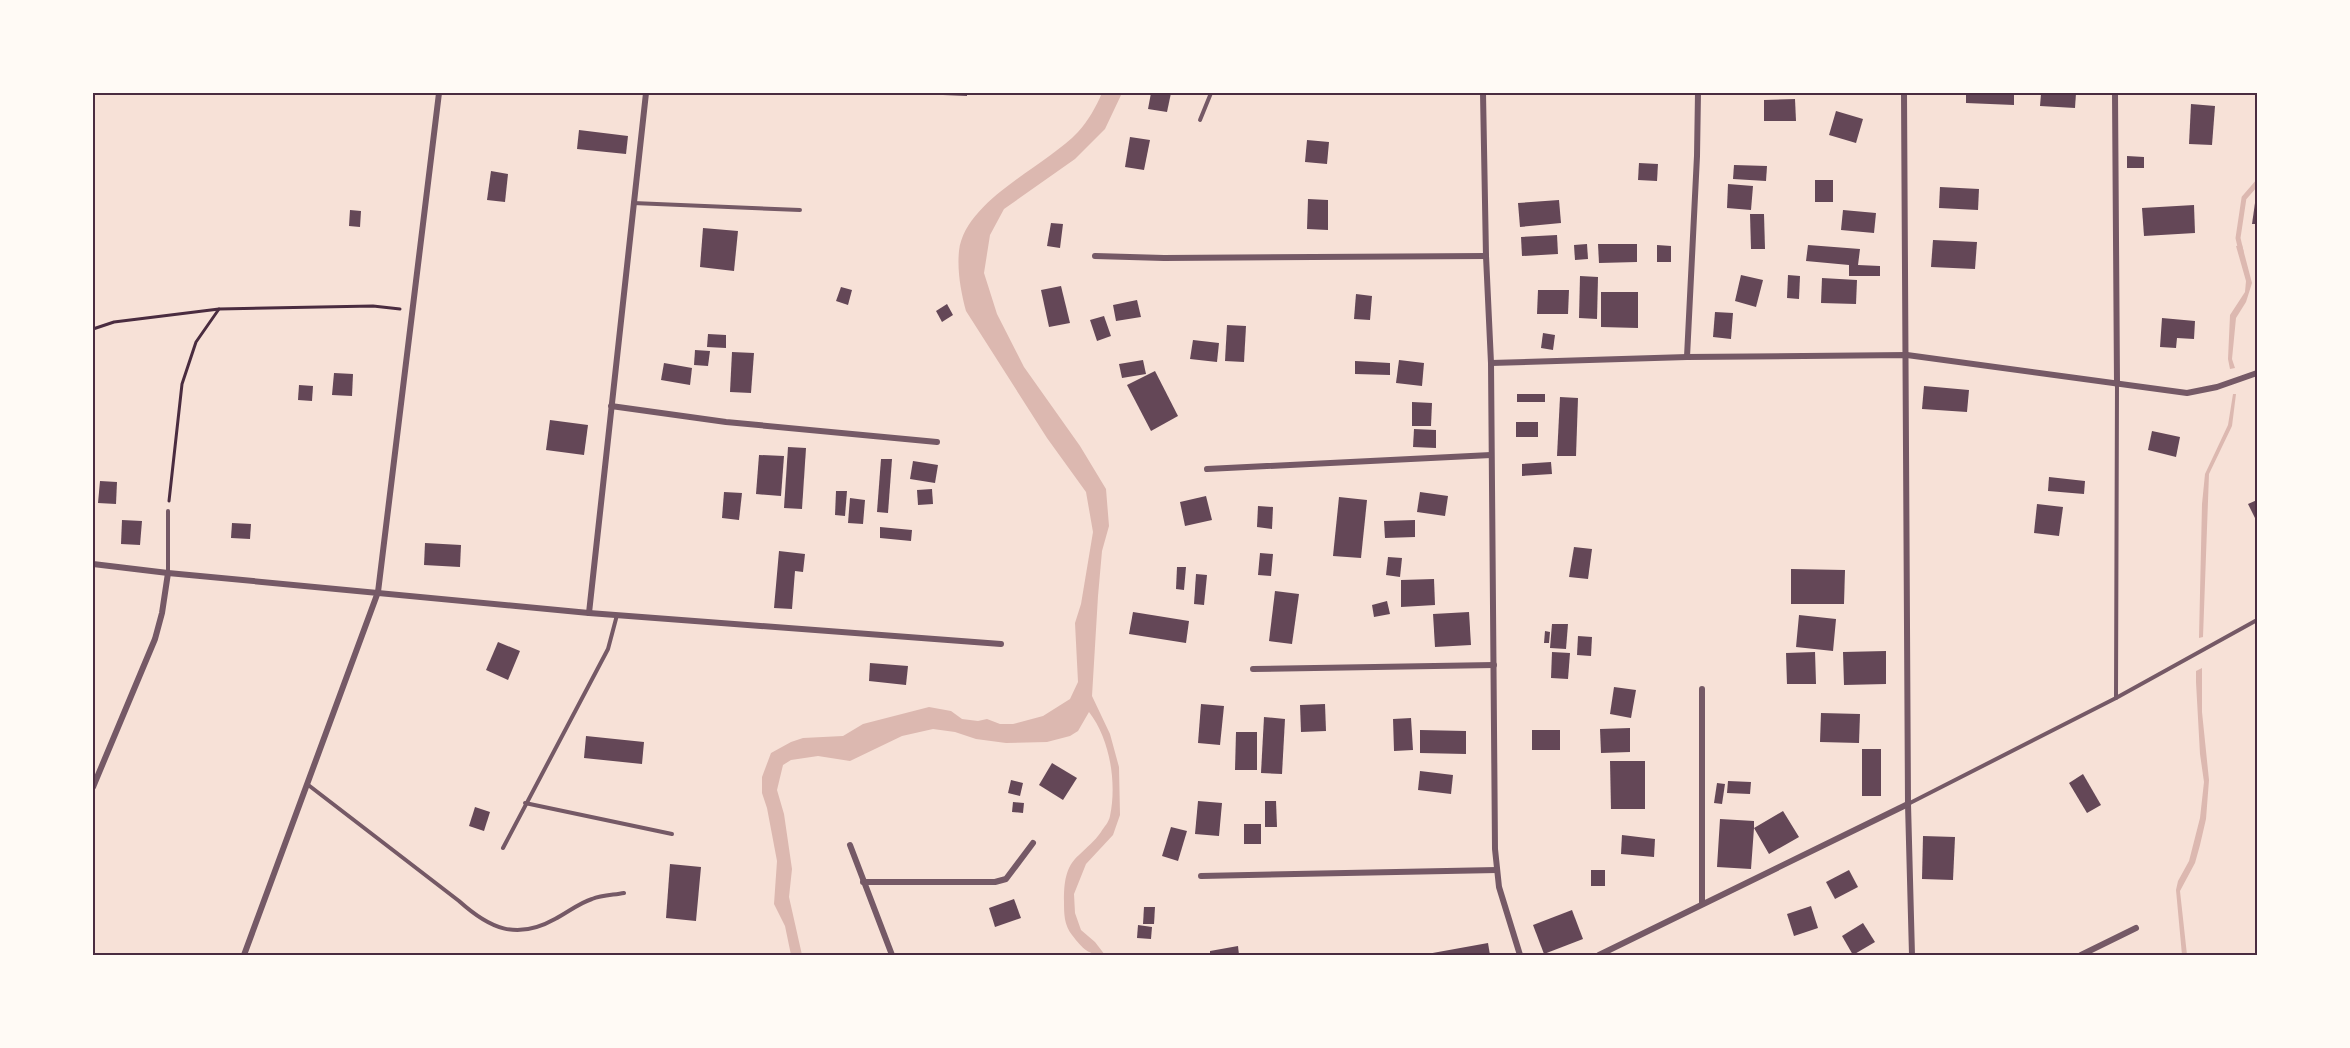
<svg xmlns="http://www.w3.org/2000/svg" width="2350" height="1048" font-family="'Archivo Narrow',sans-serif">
<rect width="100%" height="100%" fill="#f7e1d7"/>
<g fill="#dcb8b0">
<path d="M1102 93H1122L1105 129 1075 159 1004 209 990 235 984 273 997 314 1024 367 1080 446 1106 489 1109 526 1102 551 1098 596 1092 696 1110 734 1119 767 1120 815 1113 835 1086 864 1074 894 1075 913 1081 930 1095 942 1105 955C1088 955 1083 949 1072 935 1064 925 1064 914 1064 901 1064 884 1065 867 1079 855 1087 847 1094 842 1101 832 1104 827 1109 822 1110 816 1117 783 1110 739 1089 712L1078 731 1070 736 1047 742 1006 743 976 739 955 732 933 729 902 736 850 761 818 756 791 760 783 765 777 790 784 814 792 869 789 897 802 955H791L785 926 774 904 777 861 767 808 762 793V777L771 753 791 742 803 738 843 736 863 724 929 707 951 711 962 719 978 721 987 719 1000 724H1013L1043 716 1070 699 1078 682 1075 623 1081 604 1093 532 1086 492 1047 438 966 311C961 292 957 271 959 251 965 200 1045 167 1078 132 1088 121 1096 107 1102 93Z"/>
<polygon points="2242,245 2252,283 2246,302 2236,318 2232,359 2235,368 2230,369 2228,359 2230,315 2245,292 2246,281 2236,246"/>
<polygon points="2233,394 2236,394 2232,426 2209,474 2203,637 2199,638 2202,504 2205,474 2228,425"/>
<polygon points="2202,668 2202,712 2209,780 2206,819 2200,845 2195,863 2180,891 2187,955 2182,955 2176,890 2178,881 2189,861 2200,818 2204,782 2200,754 2196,682 2196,671"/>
</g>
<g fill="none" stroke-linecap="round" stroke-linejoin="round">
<polyline stroke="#dcb8b0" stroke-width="5" points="2241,251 2238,238 2244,198 2257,183"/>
</g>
<g fill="#644757">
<polygon points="943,93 967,93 967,96 943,95"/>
<polygon points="1151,93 1171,93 1167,112 1148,109"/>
<polygon points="1966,93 2014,93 2014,105 1966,103"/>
<polygon points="2048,93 2076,93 2075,108 2040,106 2041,94"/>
<polygon points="1795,99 1796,121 1764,121 1764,100"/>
<polygon points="2191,104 2215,106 2212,145 2189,144"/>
<polygon points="1836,111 1863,119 1856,143 1829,135"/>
<polygon points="579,130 628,136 626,154 577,149"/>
<polygon points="1130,137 1150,140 1144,170 1125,167"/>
<polygon points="1307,140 1329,142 1327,164 1305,162"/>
<polygon points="2127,156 2144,157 2144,168 2127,168"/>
<polygon points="1639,163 1658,164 1657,181 1638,180"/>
<polygon points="1734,165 1767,166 1766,181 1733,179"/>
<polygon points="491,171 508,174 505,202 487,200"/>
<rect x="1815" y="180" width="18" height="22"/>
<polygon points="1728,184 1753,186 1751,210 1727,208"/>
<polygon points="1940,187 1979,189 1978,210 1939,208"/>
<polygon points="1308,199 1328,200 1328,230 1307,229"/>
<polygon points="1559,200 1561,223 1520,227 1518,203"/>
<polygon points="2255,203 2257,203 2257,224 2252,224"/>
<polygon points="2194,205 2195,233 2144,236 2142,208"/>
<polygon points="350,210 361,211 360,227 349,226"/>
<polygon points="1843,210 1876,213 1874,233 1841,230"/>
<polygon points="1750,214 1764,214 1765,249 1751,249"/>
<polygon points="1051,223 1063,224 1060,248 1047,246"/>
<polygon points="703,228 738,231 734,271 700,267"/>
<polygon points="1557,235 1558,254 1522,256 1521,237"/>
<polygon points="1933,240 1977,242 1975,269 1931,267"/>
<polygon points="1587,244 1588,259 1575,260 1574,245"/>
<polygon points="1598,244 1637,244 1637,262 1599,263"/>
<polygon points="1657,245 1671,246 1671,262 1657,262"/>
<polygon points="1808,245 1860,249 1858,265 1880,266 1880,276 1849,276 1849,265 1806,261"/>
<polygon points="1741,275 1763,280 1756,307 1735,301"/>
<polygon points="1788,275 1800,276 1799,299 1787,298"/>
<polygon points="1580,276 1598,277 1597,319 1579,318"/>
<polygon points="1822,278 1857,280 1856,304 1821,303"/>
<polygon points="1061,286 1070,323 1049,327 1041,290"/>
<polygon points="841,287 852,290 848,305 836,301"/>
<polygon points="1538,290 1569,290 1568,314 1537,314"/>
<polygon points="1601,292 1638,292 1638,328 1601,327"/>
<polygon points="1356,294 1372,296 1370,320 1354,319"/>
<polygon points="1137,300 1141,317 1116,321 1113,305"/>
<polygon points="947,304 953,315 942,322 936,311"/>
<polygon points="1715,312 1733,313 1731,339 1713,337"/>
<polygon points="1104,316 1111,336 1097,341 1090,320"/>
<polygon points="2162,318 2195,321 2194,339 2177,338 2176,348 2160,347"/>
<polygon points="1227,325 1246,326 1244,362 1225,361"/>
<polygon points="1543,333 1555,335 1553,350 1541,348"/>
<polygon points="708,334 726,335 726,348 707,347"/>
<polygon points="1193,340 1219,343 1217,362 1190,359"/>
<polygon points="695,350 710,351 708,366 694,365"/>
<polygon points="732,352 754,353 751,393 730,392"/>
<polygon points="1143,360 1146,374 1122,378 1119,364"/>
<polygon points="1399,360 1424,363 1422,386 1396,383"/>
<polygon points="1355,361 1390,363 1390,375 1355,374"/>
<polygon points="664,363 692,368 690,385 661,380"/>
<polygon points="1155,371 1178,416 1151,431 1127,385"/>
<polygon points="334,373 353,374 352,396 332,395"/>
<polygon points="299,385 313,386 312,401 298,400"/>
<polygon points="1924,386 1969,390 1967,412 1922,409"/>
<rect x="1517" y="394" width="28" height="8"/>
<polygon points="1560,397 1578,398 1576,456 1557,456"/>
<polygon points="1412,402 1432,403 1431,426 1412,426"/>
<polygon points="550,420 588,425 584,455 546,450"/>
<rect x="1516" y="422" width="22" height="15"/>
<polygon points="1414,429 1436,430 1436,448 1413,447"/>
<polygon points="2152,431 2180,437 2176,457 2148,450"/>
<polygon points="788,447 806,448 802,509 784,508"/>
<polygon points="759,455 784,456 781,496 756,494"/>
<polygon points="881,459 892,459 888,513 877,512"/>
<polygon points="913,461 938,465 935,483 910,479"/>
<polygon points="1551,462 1552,474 1522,476 1522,464"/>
<polygon points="2049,477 2085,481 2084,494 2048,491"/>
<polygon points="100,481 117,482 116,504 98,503"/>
<polygon points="932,489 933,504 918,505 917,490"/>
<polygon points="836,491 847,491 845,516 835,515"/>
<polygon points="724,492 742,493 739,520 722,518"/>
<polygon points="1420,492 1448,496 1445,516 1417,512"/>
<polygon points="1206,496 1212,520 1185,526 1180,502"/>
<polygon points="1339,497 1367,500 1361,558 1333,556"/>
<polygon points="850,498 865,500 863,524 848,523"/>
<polygon points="2257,500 2257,522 2248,504"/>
<polygon points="2037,504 2063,507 2059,536 2034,533"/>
<polygon points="1258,506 1273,507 1272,529 1257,527"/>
<polygon points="122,520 142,521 140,545 121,544"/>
<polygon points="1415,520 1415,537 1385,538 1384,521"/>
<polygon points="232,523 251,524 250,539 231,538"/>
<polygon points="880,527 912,530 911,541 880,538"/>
<polygon points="425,543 461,545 460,567 424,565"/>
<polygon points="1574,547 1592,549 1588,579 1569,577"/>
<polygon points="779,551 805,554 803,572 795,571 792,609 774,608"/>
<polygon points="1260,553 1273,554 1271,576 1258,575"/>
<polygon points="1388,557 1402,558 1400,577 1386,575"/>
<polygon points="1177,567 1186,567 1184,590 1176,589"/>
<polygon points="1791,569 1845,570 1844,604 1791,604"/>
<polygon points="1196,574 1207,575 1204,605 1194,604"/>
<polygon points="1434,579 1435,605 1401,607 1401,580"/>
<polygon points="1275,591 1299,594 1292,644 1269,641"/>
<polygon points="1387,601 1390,614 1374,617 1372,605"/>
<polygon points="1133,612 1189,621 1186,643 1129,634"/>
<polygon points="1469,612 1471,645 1435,647 1433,614"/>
<polygon points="1799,615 1836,619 1833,651 1796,647"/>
<polygon points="1552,624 1568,624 1566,649 1550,648"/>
<polygon points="1545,631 1550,632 1549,643 1544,643"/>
<polygon points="1578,636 1592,637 1591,656 1577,655"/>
<polygon points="498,642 520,651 508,680 486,670"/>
<polygon points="1886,651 1886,684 1844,685 1843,652"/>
<polygon points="1552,652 1570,653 1568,679 1551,678"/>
<polygon points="1815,652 1816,684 1787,684 1786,653"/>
<polygon points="870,663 908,666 906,685 869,681"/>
<polygon points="1614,687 1636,690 1631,718 1610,714"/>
<polygon points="1201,704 1224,706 1220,745 1198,743"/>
<polygon points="1325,704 1326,731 1301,732 1300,705"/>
<polygon points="1821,713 1860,714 1859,743 1820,742"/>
<polygon points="1264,717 1285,719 1282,774 1261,773"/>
<polygon points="1411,718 1413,750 1394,751 1393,719"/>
<polygon points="1630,728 1630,752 1601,753 1600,729"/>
<polygon points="1420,730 1466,731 1466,754 1420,753"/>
<rect x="1532" y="730" width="28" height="20"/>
<polygon points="1236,732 1257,732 1257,770 1235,770"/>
<polygon points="586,736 644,742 642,764 584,758"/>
<rect x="1862" y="749" width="19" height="47"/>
<polygon points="1610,761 1645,761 1645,809 1611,809"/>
<polygon points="1052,763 1077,778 1063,800 1039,785"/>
<polygon points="1420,771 1453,775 1451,794 1418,790"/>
<polygon points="2083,774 2101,805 2087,813 2069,783"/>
<polygon points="1011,780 1023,783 1020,796 1008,793"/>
<polygon points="1728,781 1751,782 1750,794 1727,793"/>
<polygon points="1717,783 1725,784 1722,804 1714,803"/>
<polygon points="1198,801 1222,803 1219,836 1195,834"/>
<polygon points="1265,801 1276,801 1277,827 1265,827"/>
<polygon points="1013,802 1024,803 1023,813 1012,812"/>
<polygon points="475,807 490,812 484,831 469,826"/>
<polygon points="1783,811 1799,837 1769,854 1754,828 1751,869 1717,867 1720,819 1754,821 1754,828"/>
<rect x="1244" y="824" width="17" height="20"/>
<polygon points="1171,827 1187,831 1178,861 1162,856"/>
<polygon points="1622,835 1655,839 1654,857 1621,854"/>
<polygon points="1923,836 1955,837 1953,880 1922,879"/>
<polygon points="670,864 701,867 696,921 666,918"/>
<rect x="1591" y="870" width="14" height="16"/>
<polygon points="1849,870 1858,887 1835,899 1826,882"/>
<polygon points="1014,899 1021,918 995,927 989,908"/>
<polygon points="1811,906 1818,928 1794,936 1787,914"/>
<polygon points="1144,907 1155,907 1154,924 1143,924"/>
<polygon points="1572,910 1583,939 1544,954 1533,925"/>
<polygon points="1863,923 1875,942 1853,955 1842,936"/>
<polygon points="1138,925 1152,927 1151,939 1137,938"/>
<polygon points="1488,943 1490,955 1427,955 1427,954"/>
<polygon points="1238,946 1239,955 1210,955 1210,951"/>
</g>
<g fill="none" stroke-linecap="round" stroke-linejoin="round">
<g stroke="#4a2c40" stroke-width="3">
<polyline points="93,329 114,322 219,309 373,306 400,309"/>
<polyline points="169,501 182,384 196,342 219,309"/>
</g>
<g stroke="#755966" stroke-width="4">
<polyline points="1200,120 1211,93"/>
<polyline points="633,203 800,210"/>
<polyline points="168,573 168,511"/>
<polyline points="2116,698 2117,384"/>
<path d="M307 784 459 901C489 928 516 941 555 919 567 913 579 903 592 899 602 895 614 895 624 893"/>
<polyline points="525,803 672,834"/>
<polyline points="1908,804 2116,698 2257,620"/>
<polyline points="503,848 608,649 617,615"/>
</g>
<g stroke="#755966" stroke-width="6">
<polyline points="1483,93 1486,256 1491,363 1495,849 1499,887 1520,955"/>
<polyline points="1904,93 1908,804 1912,955"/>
<polyline points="2115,93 2117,384"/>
<polyline points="1095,256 1164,258 1486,256"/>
<polyline points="1687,357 1697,156 1698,93"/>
<polyline points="1491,363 1687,357 1907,355 2187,393 2217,387 2257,373"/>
<polyline points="611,406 726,422 937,442"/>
<polyline points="1207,469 1491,455"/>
<polyline points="93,564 168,573 589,613 1001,644"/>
<polyline points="589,613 646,93"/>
<polyline points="1253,669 1494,665"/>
<polyline points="93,787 155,639 162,613 168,573"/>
<polyline points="850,845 892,955"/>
<polyline points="1201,876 1497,870"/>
<polyline points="863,882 995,882 1006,879 1033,843"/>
<polyline points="1702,904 1702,689"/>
<polyline points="244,955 378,592 439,93"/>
<polyline points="1599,955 1908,804"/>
<polyline points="2081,955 2136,928"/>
</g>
</g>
<rect width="2350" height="1048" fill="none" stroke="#fffaf5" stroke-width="189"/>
<rect x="94" y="94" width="2162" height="860" fill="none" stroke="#4a2c40" stroke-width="2"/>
</svg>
